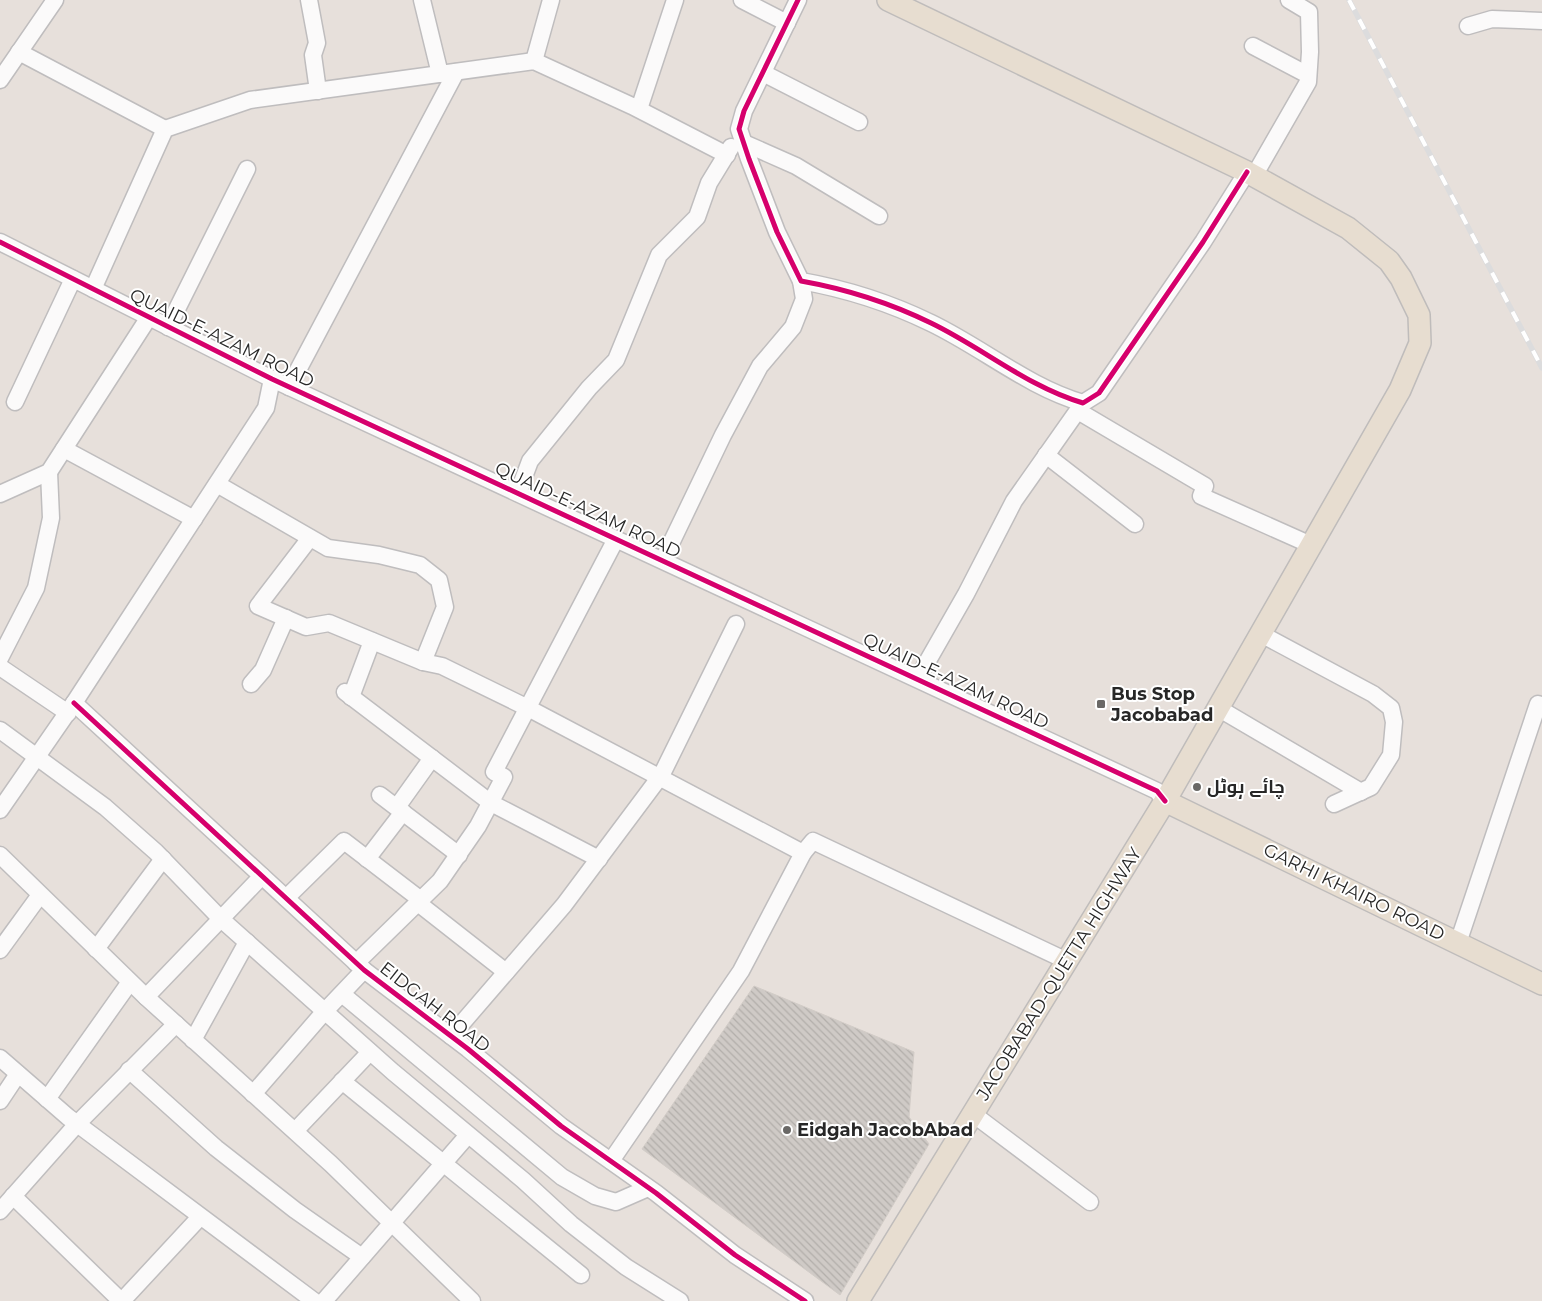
<svg xmlns="http://www.w3.org/2000/svg" width="1542" height="1301" font-family="Montserrat,Cairo,sans-serif">
<defs>
<pattern id="building-back-hatch" width="6" height="6" patternUnits="userSpaceOnUse" patternTransform="scale(1.25)"><rect width="6" height="6" fill="#cfcac6"/><path d="M-1 5l2 2M0 0l6 6M5-1l2 2" fill="none" stroke="#b2aeaa"/></pattern>
</defs>
<rect width="100%" height="100%" fill="#e7e0db"/>
<polygon fill="url(#building-back-hatch)" stroke="#d2ccc7" points="754,986 914,1052 909,1117 929,1144 840,1295 642,1149"/>
<g fill="none" stroke-linecap="round" stroke-linejoin="round">
<defs>
<g id="minor">
<polyline points="309,0 317,43 313,55 318,91"/>
<polyline points="422,0 440,74"/>
<polyline points="742,0 787,23"/>
<path d="M798 0 744 111 739 129 749 159 777 232 801 281C846 289 890 303 931 323 983 348 1028 387 1083 403L1099 393 1203 242 1247 172"/>
<polyline points="1468,26 1492,19 1542,21"/>
<polyline points="1253,46 1308,75"/>
<polyline points="19,52 165,129"/>
<polyline points="534,61 551,0"/>
<polyline points="763,73 859,122"/>
<polyline points="0,80 55,0"/>
<polyline points="639,109 675,0"/>
<polyline points="744,143 796,166 879,216"/>
<polyline points="1254,176 1308,82 1310,52 1309,12 1289,0"/>
<polyline points="0,242 272,379 1157,791 1165,801"/>
<polyline points="93,289 165,129 250,100 534,61 632,106 727,155"/>
<polyline points="168,327 247,169"/>
<polyline points="289,387 456,72"/>
<polyline points="15,402 73,279"/>
<polyline points="1078,411 1205,486 1201,496 1311,545"/>
<polyline points="64,449 194,519"/>
<polyline points="1046,455 1135,524"/>
<polyline points="217,484 328,548 379,555 420,565 439,580 445,607 423,662"/>
<polyline points="518,493 530,461 589,388 616,360 659,255 697,217 709,183 731,147"/>
<polyline points="0,494 49,472 149,317"/>
<polyline points="310,538 258,606 306,627 329,623 423,662 442,666 528,708 803,853"/>
<polyline points="663,560 723,435 760,366 793,327 804,299 801,281"/>
<polyline points="1261,634 1373,694 1391,708 1394,722 1391,755 1371,787 1334,804"/>
<polyline points="0,658 36,588 51,518 49,472"/>
<polyline points="0,667 68,713"/>
<polyline points="918,678 966,594 1014,501 1083,403"/>
<polyline points="251,684 263,670 286,618"/>
<polyline points="345,692 491,803 599,859"/>
<polyline points="351,697 372,641"/>
<polyline points="74,703 364,970 468,1049 561,1126 656,1193 735,1255 805,1301"/>
<polyline points="1218,708 1361,792"/>
<polyline points="0,730 105,807 156,852 221,919 393,1072 523,1180 571,1224 626,1267 680,1301"/>
<polyline points="380,795 459,855"/>
<polyline points="397,807 432,758"/>
<polyline points="0,810 74,703 266,408 272,379"/>
<polyline points="0,855 146,997 331,1164 472,1301"/>
<polyline points="367,859 403,812"/>
<polyline points="286,898 344,841 421,900"/>
<polyline points="418,903 506,972"/>
<polyline points="1458,943 1538,704"/>
<polyline points="96,949 163,859"/>
<polyline points="0,950 40,895"/>
<polyline points="356,963 440,881 478,826 504,777 494,772 616,539"/>
<polyline points="342,994 562,1177 595,1196 616,1202 648,1188"/>
<polyline points="146,997 262,876"/>
<polyline points="451,1036 564,905 662,774 736,624"/>
<polyline points="193,1040 247,942"/>
<polyline points="0,1058 68,1117 314,1301"/>
<polyline points="129,1070 216,1148 295,1210 362,1257"/>
<polyline points="342,1081 581,1275"/>
<polyline points="253,1094 325,1011 364,970"/>
<polyline points="47,1099 130,982"/>
<polyline points="0,1101 18,1074"/>
<polyline points="973,1114 1090,1202"/>
<polyline points="295,1131 370,1052"/>
<polyline points="611,1161 741,971 803,853 813,841 1067,961"/>
<polyline points="13,1196 121,1301"/>
<polyline points="0,1211 77,1124 176,1024"/>
<polyline points="122,1301 200,1217"/>
<polyline points="324,1301 468,1135"/>
</g>
<g id="major">
<polyline points="1165,801 1542,984"/>
<polyline points="858,1301 1165,801 1400,390 1420,343 1419,315 1401,278 1389,261 1348,228 1247,172 888,0"/>
</g>
</defs>
<use href="#minor" stroke="#bfbdbe" stroke-width="19"/>
<use href="#major" stroke="#bfbcbb" stroke-width="24"/>
<use href="#minor" stroke="#fbfafa" stroke-width="16"/>
<use href="#major" stroke="#e7ddd0" stroke-width="21"/>
<defs>
<polyline id="rail" points="1349,0 1542,368"/>
</defs>
<use href="#rail" stroke="#dcdcdd" stroke-width="5.5"/>
<use href="#rail" stroke="#fff" stroke-width="4" stroke-dasharray="11" stroke-linecap="butt"/>
<defs>
<g id="cycleway">
<path d="M798 0 744 111 739 129 749 159 777 232 801 281C846 289 890 303 931 323 983 348 1028 387 1083 403L1099 393 1203 242 1247 172"/>
<polyline points="0,242 272,379 1157,791 1165,801"/>
<polyline points="74,703 364,970 468,1049 561,1126 656,1193 735,1255 805,1301"/>
</g>
</defs>
<use href="#cycleway" stroke="#fff" stroke-width="8"/>
<use href="#cycleway" stroke="#d6006c" stroke-width="5"/>
</g>
<g fill="#6a6866" stroke="#fff" stroke-width="2">
<rect x="1096" y="699" width="10" height="10" rx="2.5"/>
<circle cx="1197" cy="787" r="5"/>
<circle cx="787" cy="1130" r="5"/>
</g>
<g text-anchor="middle" stroke-width="4" stroke-linejoin="round" paint-order="stroke">
<g font-size="18" fill="#272727" stroke="#fff">
<text transform="translate(222 338) rotate(26)" y="6">QUAID-E-AZAM ROAD</text>
<text transform="translate(588 510) rotate(25)" y="6">QUAID-E-AZAM ROAD</text>
<text transform="translate(956 681) rotate(25)" y="6">QUAID-E-AZAM ROAD</text>
<text transform="translate(1354 892) rotate(26)" y="6">GARHI KHAIRO ROAD</text>
<text transform="translate(1059 974) rotate(-58)" y="6">JACOBABAD-QUETTA HIGHWAY</text>
<text transform="translate(435 1007) rotate(38)" y="6">EIDGAH ROAD</text>
</g>
<g font-size="18" font-weight="bold" fill="#272727" stroke="#fff" text-anchor="start">
<text x="1111" y="700">Bus Stop<tspan x="1111" dy="21">Jacobabad</tspan></text>
<text x="1207" y="793">چائے ہوٹل</text>
<text x="797" y="1136">Eidgah JacobAbad</text>
</g>
</g>
</svg>
